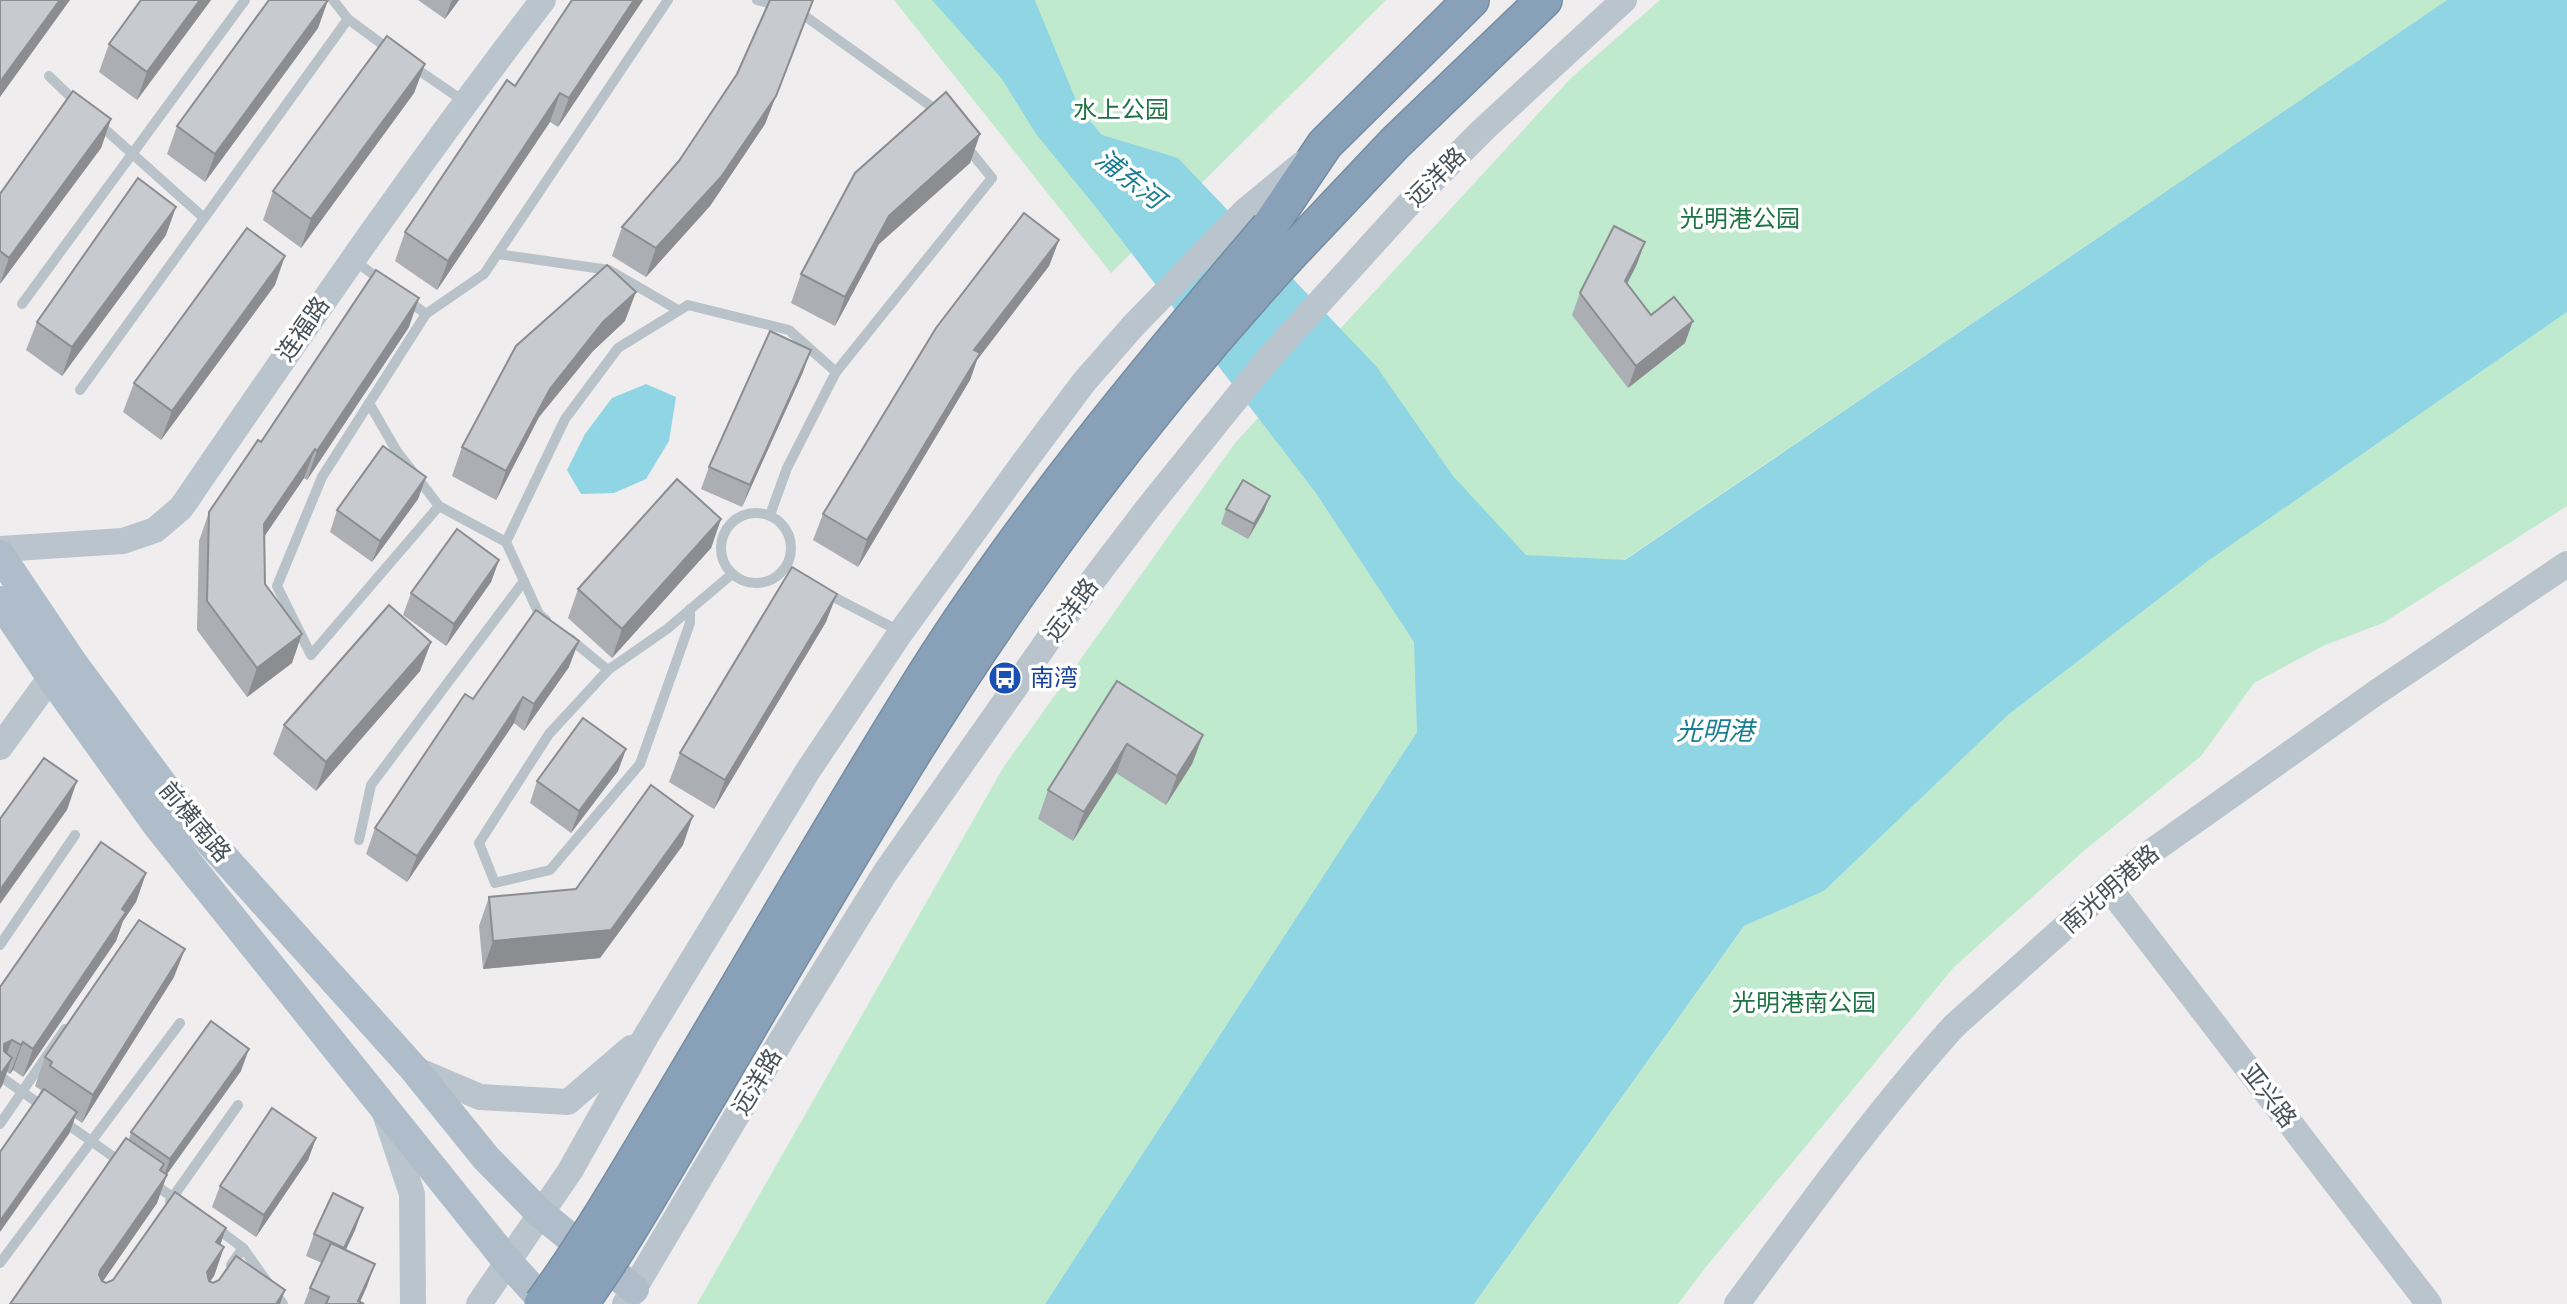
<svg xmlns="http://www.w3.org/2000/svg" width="2567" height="1304" font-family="'Sofia Sans Condensed','Noto Sans SC',sans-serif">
<rect width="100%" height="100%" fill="#efeded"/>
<g fill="#bfeacd">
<polygon points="894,0 1386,0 1111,273"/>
<polygon points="1660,0 2447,0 1624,560 1417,732 1045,1304 697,1304 1003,768 1235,443 1571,78"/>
<polygon points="2567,312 2567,506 2383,623 2325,645 2254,683 2201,756 2086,849 1954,967 1705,1268 1678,1304 1474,1304 1744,926 1824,891 2008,715 2208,561"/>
</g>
<g fill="#8fd5e3">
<polygon points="932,0 1033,0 1029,50 1102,135 1178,158 1376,366 1453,476 1526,555 1625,560 2447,0 2567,0 2567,312 2208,561 2008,715 1824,891 1744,926 1474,1304 1045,1304 1417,732 1414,642 1316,493 1099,211 1036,134 1002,79"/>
<polygon points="646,384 676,397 669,441 646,479 614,493 581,494 567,470 585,434 612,398"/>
</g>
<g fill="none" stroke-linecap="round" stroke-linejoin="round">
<polyline stroke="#8fd5e3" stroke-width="42" points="1012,0 1057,109"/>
<defs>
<g id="highway">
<polyline points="1269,227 1325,144 1471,0"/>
<polyline points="1292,252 1395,143 1544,0"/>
</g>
</defs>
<use href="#highway" stroke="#748da3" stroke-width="38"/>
<g stroke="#b9c2c8" stroke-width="10">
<polyline points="333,0 348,19 390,50"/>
<polyline points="757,0 780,6"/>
<polyline points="798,11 939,112"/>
<polyline points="411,65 465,102"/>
<polyline points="49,76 79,105"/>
<polyline points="98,123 204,218"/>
<polyline points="498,254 609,270 678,310"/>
<polyline points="355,261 382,281"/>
<polyline points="406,299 426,314 484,274 668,0"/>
<polyline points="22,304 245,0"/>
<polyline points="426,314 322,477 277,586 311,655 439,506 506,542"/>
<polyline points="836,372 992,178 966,146"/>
<polyline points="80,390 348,19"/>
<polyline points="369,403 396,450 439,506"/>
<circle cx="756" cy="548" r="35"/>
<polyline points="824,592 901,632"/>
<polyline points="546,620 539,614 506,542 565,419 618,348 688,305 789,330 836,372 787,468 770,515"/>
<polyline points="569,638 608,670 667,629 732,574"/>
<polyline points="608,670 549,734 479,843 495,883 550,870 640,764 690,623 690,609"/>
<polyline points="359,840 371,785 524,581"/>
<polyline points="0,945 75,835"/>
<polyline points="0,1076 45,1108"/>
<polyline points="63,1121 122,1163"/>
<polyline points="0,1124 65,1029"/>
<polyline points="152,1183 180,1202"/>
<polyline points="170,1201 238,1105"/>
<polyline points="215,1227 243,1248 231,1265"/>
<polyline points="243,1248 283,1304"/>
<polyline points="0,1263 180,1023"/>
</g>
<g stroke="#bac4cd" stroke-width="26">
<path d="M0 549 123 541 155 530 181 508C299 336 416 165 543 0"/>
<polyline points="0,747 51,677"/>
<polyline points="2109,888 2429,1304"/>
<polyline points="414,1069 480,1097 568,1102 631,1048"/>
<polyline points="385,1113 412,1194 413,1304"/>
<polyline points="479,1304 570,1171 646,1036 809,769 901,632 1022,465 1084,382 1133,326 1245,211 1302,164"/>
<polyline points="625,1304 782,1039 885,873 1058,626 1148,508 1268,359 1406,207 1484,129 1624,0"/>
<path d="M1737 1304C1807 1209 1875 1114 1954 1026L2141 859 2377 692 2567 564"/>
</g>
<g stroke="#afbdca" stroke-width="30">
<polyline points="0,555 74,665 183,812 414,1069 486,1158 541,1214 634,1289"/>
<polyline points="0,601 51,677 158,826 508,1262 546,1304"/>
</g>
<use href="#highway" stroke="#89a1b8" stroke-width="35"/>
<defs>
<g id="highway-bridge">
<path d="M542 1304C597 1228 643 1146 691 1066 769 935 845 802 926 673 1027 514 1147 370 1269 227"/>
<path d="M580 1304C622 1246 658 1181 695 1119 760 1009 824 898 891 789 1007 597 1140 417 1292 252"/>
</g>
</defs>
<use href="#highway-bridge" stroke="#748da3" stroke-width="38" stroke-linecap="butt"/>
<use href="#highway-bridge" stroke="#89a1b8" stroke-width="35"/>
</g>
<g fill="#abaeb2">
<polygon points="211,0 137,100 99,72 109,44"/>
<polygon points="328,0 318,28 205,182 167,154 177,126"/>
<polygon points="418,0 459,0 445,19"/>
<polygon points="572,0 643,0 558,127 550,122 437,290 395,261 405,232 515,86"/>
<polygon points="813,0 765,124 710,206 646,277 612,256 622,227"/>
<polygon points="425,64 414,93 301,248 263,220 273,191"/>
<polygon points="111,119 101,148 0,284 0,194"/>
<polygon points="980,134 970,163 879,244 835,326 791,303 801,274"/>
<polygon points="166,235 62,376 26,350 37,322"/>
<polygon points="1059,240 1049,266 977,360 970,380 858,567 813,540 823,514"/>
<polygon points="1637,264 1627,284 1651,315 1685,343 1628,388 1572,315 1580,293"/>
<polygon points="275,285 161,440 123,412 134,383"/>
<polygon points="625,321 593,351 539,417 496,500 452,476 462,447"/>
<polygon points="409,327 307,480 304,478 264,537 265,584 292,663 247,697 197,630 199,541 209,512 261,442"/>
<polygon points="803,372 742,507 701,489 709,467"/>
<polygon points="426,477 418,499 372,562 330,532 337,510"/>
<polygon points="1226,509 1264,511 1248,539 1221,524"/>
<polygon points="721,519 711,548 612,658 568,618 578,589"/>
<polygon points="499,560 491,582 446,646 403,615 411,593"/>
<polygon points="826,622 714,809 669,782 680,753"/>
<polygon points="431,642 420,671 316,791 273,754 284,725"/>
<polygon points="569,667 524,731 514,723 407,882 366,854 375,828 473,699"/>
<polygon points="1117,681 1203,735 1192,764 1166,805 1116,773 1073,841 1038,819 1048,790"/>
<polygon points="626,749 618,771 571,833 530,803 537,781"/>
<polygon points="683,845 600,958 483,969 479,926 489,897 576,889"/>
<polygon points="146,873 136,902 123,921 116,941 23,1077 13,1070 10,1074 7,1072 2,1086 0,987"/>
<polygon points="174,977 82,1123 75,1118 69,1134 39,1095 41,1090 35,1086 45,1057"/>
<polygon points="241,1071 167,1174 157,1203 103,1281 106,1283 226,1228 220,1245 224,1247 214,1276 210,1281 10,1304 129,1139 131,1132"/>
<polygon points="316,1138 308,1160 256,1237 212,1207 220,1186"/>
<polygon points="363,1208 355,1230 346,1250 375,1264 367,1286 360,1302 364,1304 304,1304 310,1288 322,1263 306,1256 314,1234"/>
</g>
<g fill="#8b8d91">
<polygon points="60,0 70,0 0,97 0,82"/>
<polygon points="200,0 211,0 137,100 147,72"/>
<polygon points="328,0 318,28 205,182 215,154"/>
<polygon points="452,0 459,0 445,19"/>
<polygon points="634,0 643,0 558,127 569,98"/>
<polygon points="813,0 765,124 710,206 646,277 656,248"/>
<polygon points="425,64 414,93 301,248 311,219"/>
<polygon points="560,93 550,122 437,290 448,261"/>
<polygon points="111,119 101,148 0,284 9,258"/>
<polygon points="980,134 970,163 879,244 835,326 845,297 889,216"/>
<polygon points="176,207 166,235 62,376 72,347"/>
<polygon points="1059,240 1049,266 977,360 970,380 858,567 867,540 974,350"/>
<polygon points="1645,242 1637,264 1617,303 1625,281"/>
<polygon points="285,256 275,285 161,440 172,411"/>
<polygon points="636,292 625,321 593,351 539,417 496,500 506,471 550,389 603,322"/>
<polygon points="419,298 409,327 307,480 317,451"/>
<polygon points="1693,321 1685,343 1628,388 1636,366"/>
<polygon points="811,350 803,372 742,507 750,485"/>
<polygon points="315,449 304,478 253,553 264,524"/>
<polygon points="426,477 418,499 372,562 380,541"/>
<polygon points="1270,496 1264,511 1248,539 1254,524"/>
<polygon points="721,519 711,548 612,658 622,629"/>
<polygon points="499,560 491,582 446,646 454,624"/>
<polygon points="837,594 826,622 714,809 725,780"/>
<polygon points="302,634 292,663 247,697 257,668"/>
<polygon points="579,641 569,667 524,731 534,704"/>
<polygon points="431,642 420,671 316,791 326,762"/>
<polygon points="523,697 514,723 407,882 417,856"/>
<polygon points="1203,735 1192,764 1166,805 1177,776"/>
<polygon points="1127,744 1116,773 1073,841 1084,812"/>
<polygon points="626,749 618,771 571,833 579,811"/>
<polygon points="77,781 67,810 0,904 0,890"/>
<polygon points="693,816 683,845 600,958 483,969 493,941"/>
<polygon points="146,873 136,902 123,921 116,941 23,1077 33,1049 122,909"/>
<polygon points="185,949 174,977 82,1123 93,1095"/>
<polygon points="12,1040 1,1069 4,1044"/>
<polygon points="23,1042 13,1070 10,1074 21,1045"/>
<polygon points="249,1049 241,1071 162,1181 170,1159"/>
<polygon points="12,1058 2,1086 0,1089 0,1075"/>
<polygon points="77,1112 69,1134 0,1232 0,1221"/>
<polygon points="316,1138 308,1160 256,1237 264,1215"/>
<polygon points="167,1175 157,1203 90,1300 100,1271"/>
<polygon points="363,1208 355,1230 336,1270 344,1248"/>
<polygon points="226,1228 216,1257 216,1242"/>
<polygon points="224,1247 214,1276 197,1300 207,1272"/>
<polygon points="375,1264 367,1286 359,1304 357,1304"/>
<polygon points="285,1290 280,1304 276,1304"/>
</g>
<g fill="#c7cacf" stroke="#8b8d91" stroke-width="2">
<polygon points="1,0 60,0 0,82 0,1"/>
<polygon points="141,0 200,0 147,72 109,44"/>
<polygon points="269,0 328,0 215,154 177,126"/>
<polygon points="572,0 634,0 569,98 560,93 448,261 405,232 507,80 515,86"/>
<polygon points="770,0 813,0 776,96 721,177 656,248 622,227 679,161 737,74"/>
<polygon points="387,36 425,64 311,219 273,191"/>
<polygon points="73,91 111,119 9,258 0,251 0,194"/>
<polygon points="946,92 980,134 889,216 845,297 801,274 855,173"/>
<polygon points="138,178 176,207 72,347 37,322"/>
<polygon points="1024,213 1059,240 974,350 980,353 867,540 823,514 936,328"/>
<polygon points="1614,226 1645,242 1625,281 1651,315 1674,297 1693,321 1636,366 1580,293"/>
<polygon points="247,228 285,256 172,411 134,383"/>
<polygon points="607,265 636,292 603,322 550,389 506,471 462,447 516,346"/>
<polygon points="376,270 419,298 317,451 315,449 264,524 265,584 302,634 257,668 207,601 209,512 258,440 261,442"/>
<polygon points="770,331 811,350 750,485 709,467"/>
<polygon points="383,446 426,477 380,541 337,510"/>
<polygon points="677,479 721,519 622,629 578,589"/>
<polygon points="1243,480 1270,496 1254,524 1226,509"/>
<polygon points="457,529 499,560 454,624 411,593"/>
<polygon points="792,567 837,594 725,780 680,753"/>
<polygon points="389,605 431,642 326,762 284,725"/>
<polygon points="536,610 579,641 534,704 523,697 417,856 375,828 465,694 473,699"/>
<polygon points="1117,681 1203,735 1177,776 1127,744 1084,812 1048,790"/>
<polygon points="583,718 626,749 579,811 537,781"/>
<polygon points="44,758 77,781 0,890 0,819"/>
<polygon points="651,785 693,816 611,930 493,941 489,897 576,889"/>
<polygon points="101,842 146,873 122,909 126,912 33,1049 23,1042 21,1045 12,1040 4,1044 4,1051 12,1058 0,1075 0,987"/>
<polygon points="139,920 185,949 93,1095 50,1066 52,1062 45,1057"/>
<polygon points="211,1021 249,1049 170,1159 131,1132"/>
<polygon points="44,1089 77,1112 0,1221 0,1152"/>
<polygon points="272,1108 316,1138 264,1215 220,1186"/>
<polygon points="126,1138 164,1164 160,1170 167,1175 100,1271 99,1275 102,1281 106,1283 113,1280 175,1192 226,1228 216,1242 224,1247 207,1272 209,1281 213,1283 219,1280 236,1256 285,1290 276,1304 10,1304"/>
<polygon points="333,1193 363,1208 344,1248 314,1234"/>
<polygon points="331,1243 375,1264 358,1301 364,1304 326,1304 329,1297 310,1288"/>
</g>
<defs>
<symbol id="bus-disc" viewBox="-11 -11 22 22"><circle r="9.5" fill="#1a4fb4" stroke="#fff"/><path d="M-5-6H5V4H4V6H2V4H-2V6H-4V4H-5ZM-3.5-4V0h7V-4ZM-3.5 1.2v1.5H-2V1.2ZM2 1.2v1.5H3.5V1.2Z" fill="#fff"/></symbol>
</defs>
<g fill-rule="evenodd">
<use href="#bus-disc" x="986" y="659" width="38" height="38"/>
</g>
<g text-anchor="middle" stroke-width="7" stroke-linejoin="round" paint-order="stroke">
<g font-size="24" fill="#1f7245" stroke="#fff">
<text x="1121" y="118">水上公园</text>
<text x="1740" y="227">光明港公园</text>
<text x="1804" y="1011">光明港南公园</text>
</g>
<g font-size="24" fill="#475158" stroke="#fff">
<text transform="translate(1436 177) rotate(-45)" y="8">远洋路</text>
<text transform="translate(303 329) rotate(-55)" y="8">连福路</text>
<text transform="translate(1071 610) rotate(-53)" y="8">远洋路</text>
<text transform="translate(195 822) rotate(50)" y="8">前横南路</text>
<text transform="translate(2110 889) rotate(-41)" y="8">南光明港路</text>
<text transform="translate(757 1082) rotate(-59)" y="8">远洋路</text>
<text transform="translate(2269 1096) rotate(52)" y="8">亚兴路</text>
</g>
<g font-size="24" fill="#164399" stroke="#fff" text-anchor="start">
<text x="1030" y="686">南湾</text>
</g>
<g font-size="26" font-style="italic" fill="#197e92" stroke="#fff">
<text transform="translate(1130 179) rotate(38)" y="9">浦东河</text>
<text x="1715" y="740">光明港</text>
</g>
</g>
</svg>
